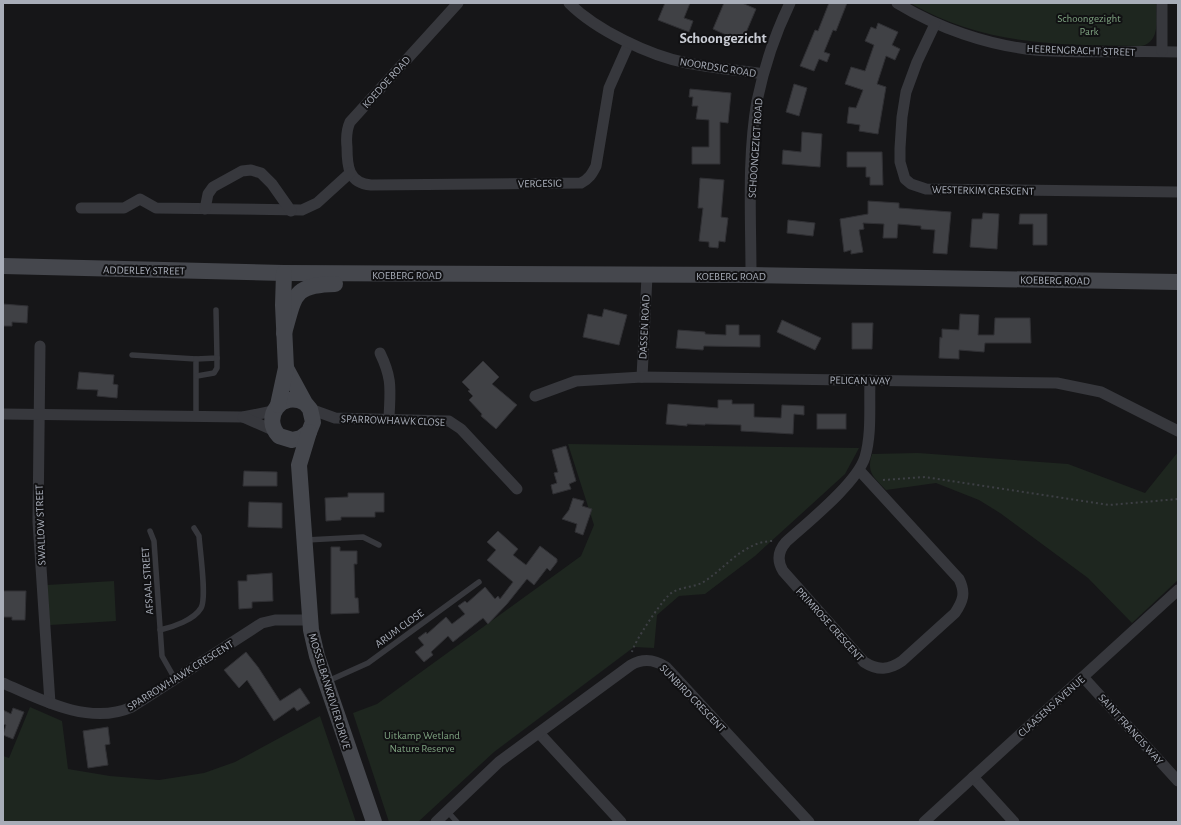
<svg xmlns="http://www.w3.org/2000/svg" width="1181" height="825" font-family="'Alegreya Sans',sans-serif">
<rect width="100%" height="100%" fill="#161618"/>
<g fill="#1e261f">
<path d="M910 3H1156C1156 18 1161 42 1141 46 1057 45 986 46 910 3Z"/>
<polygon points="568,444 859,448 845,474 755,556 705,594 679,596 657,615 654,648 634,647 494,752 418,822 389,822 353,713 377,704 581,556 594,525"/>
<path d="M1178 452V580L1132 623 1088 578 1000 513 979 500 936 483 886 490C874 477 866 473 872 454L918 453 1068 464 1145 493Z"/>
<polygon points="114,581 116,621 50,625 47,585"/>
<polygon points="30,707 62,721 68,769 110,776 159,780 204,773 235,762 320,716 356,822 3,822 3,756 9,758"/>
</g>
<g fill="#404145" stroke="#303034">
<polygon points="665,3 690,3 684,18 693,21 689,32 658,20"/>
<polygon points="724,3 742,3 756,9 742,42 713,29"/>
<polygon points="829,3 847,3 836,31 833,30 824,52 830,54 827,62 819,59 814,71 800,66 815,30 818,31"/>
<polygon points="878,23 898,32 892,45 900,49 895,60 886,56 877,84 886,87 878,134 859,131 860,125 847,123 849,107 856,108 863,90 845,84 851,67 865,71 874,45 865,41 871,27 876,29"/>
<polygon points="794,84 807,88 799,116 786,112"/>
<polygon points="690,89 731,93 728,123 720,122 720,164 692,164 692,147 709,147 709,120 696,119 698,106 692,106 693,97 689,97"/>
<polygon points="802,132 822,134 820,167 782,164 783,150 801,152"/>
<polygon points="847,152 882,152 883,185 870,185 870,177 866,177 866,167 847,167"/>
<polygon points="700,178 724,180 721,217 728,218 725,242 719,241 718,248 709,247 709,242 699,241 703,208 698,208"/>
<polygon points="868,201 899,203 899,208 951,212 947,254 933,253 935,230 921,229 921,226 898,224 897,238 883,238 884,224 863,223 864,229 859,230 863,252 851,254 851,250 844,252 840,219 868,214"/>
<polygon points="983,213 999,214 997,249 970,247 972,219 982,219"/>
<polygon points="1020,214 1047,214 1047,245 1033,245 1033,224 1019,224"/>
<polygon points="788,220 815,223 813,236 787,233"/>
<polygon points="3,304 28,306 27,323 12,322 12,326 3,326"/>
<polygon points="604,309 627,315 619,345 583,337 588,314 602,317"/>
<polygon points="960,314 979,315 978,335 994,335 995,318 1030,318 1031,343 985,343 984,352 959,350 959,359 939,358 940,337 942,338 942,329 959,330"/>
<polygon points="782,320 821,338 815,350 777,332"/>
<polygon points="852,323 873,323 872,349 852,349"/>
<polygon points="726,325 739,325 739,335 760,335 760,347 704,346 703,350 676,348 678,330 705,332 705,334 726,335"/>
<polygon points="483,361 499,377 492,384 517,405 496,429 481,416 482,414 469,400 473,396 468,391 470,390 462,382"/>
<polygon points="79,372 114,375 113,384 118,385 117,398 97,396 98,390 77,389"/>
<polygon points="718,400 732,400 732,404 754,404 754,417 781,418 782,405 804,406 804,415 794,414 793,434 741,431 741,425 705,424 705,425 687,424 687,426 666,424 668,404 718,408"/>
<rect x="817" y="414" width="29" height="15"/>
<polygon points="566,446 576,481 569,484 571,489 553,494 551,485 557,483 554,473 558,472 552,450"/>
<polygon points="244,471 277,472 277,486 243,486"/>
<polygon points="348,493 384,493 384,512 375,512 375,517 341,517 341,520 326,521 325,498 348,497"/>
<polygon points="573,498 584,501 582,506 592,509 583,535 575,532 577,524 562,519 569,510"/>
<polygon points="249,502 282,503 282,528 248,527"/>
<polygon points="498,531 518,549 513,555 526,565 540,546 557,559 557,562 550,571 547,568 534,585 527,579 507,604 488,624 483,618 453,642 448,636 431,652 433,655 424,662 415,652 424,645 418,638 426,632 427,634 446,617 452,624 465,614 458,606 465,601 467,603 485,587 495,599 498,596 500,599 513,582 487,560 496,550 487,542"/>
<polygon points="331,547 340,547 340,551 357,551 357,564 354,564 355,598 358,598 359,613 331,614"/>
<polygon points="272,573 273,601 252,602 252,608 239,609 238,581 247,581 247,575"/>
<polygon points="3,591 26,591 25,620 12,620 12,617 3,617"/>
<polygon points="246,652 258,667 280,701 300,688 310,703 297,711 294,707 274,721 247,680 239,688 224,670"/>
<polygon points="13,708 24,712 13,739 3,735 6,725 3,724 3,710 11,714"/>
<polygon points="108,727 110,744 105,745 108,765 88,768 83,731"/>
</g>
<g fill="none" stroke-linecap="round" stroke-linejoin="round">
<g stroke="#3d3f44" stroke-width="2" stroke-dasharray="2 3" stroke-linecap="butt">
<polyline points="883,480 925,477 1109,505 1178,499"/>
<path d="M632 652C634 642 659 605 668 596 676 587 691 588 702 583 725 569 744 540 775 541"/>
</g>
<g stroke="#37383d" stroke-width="5.5">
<polyline points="132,355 196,359 196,416"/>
<polyline points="196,359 217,358 216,310"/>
<polyline points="197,376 214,373 217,368 217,358"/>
<polyline points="150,531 154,541 162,656 175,679"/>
<polyline points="306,540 363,537 379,545"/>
<path d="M160 630C173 627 194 620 201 608 207 598 200 551 199 536L194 528"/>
<polyline points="328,681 368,663 479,582"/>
<polyline points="448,812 457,822"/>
</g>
<g stroke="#37383d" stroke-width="11">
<path d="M458 3 350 122C346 131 346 138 347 147 347 166 348 183 371 185L581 183C589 179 592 174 596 166L609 88 629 43"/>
<path d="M569 3C596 30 650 56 687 63 712 68 738 70 763 74"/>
<path d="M897 3C938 28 987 45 1035 50 1082 54 1130 50 1178 52"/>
<polyline points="1162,3 1162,51"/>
<polyline points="935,24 917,62 906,92 902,117 900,148 900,162 905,179 911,184 926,189 1178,192"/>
<polyline points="81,208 124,208 140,199 156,208 302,210 317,203 350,173"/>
<polyline points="205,209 208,194 213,187 242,171 251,170 261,173 272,184 291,211"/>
<path d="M751 275C751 218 747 157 757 101 764 67 775 34 790 3"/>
<polyline points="40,346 38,522 50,703"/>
<path d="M380 353C393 380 390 390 389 419"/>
<polyline points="642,377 647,276"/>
<polyline points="535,396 576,381 642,377 1057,383 1101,392 1178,431"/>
<polyline points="310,409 335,418 449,421 461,429 517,489"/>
<polyline points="3,414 243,417 273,411"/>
<polyline points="243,417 275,431"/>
<path d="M859 470 959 579C966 593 963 601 955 613L902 661C889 670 878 671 864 662L783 571C777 561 778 551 786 542 807 523 857 483 865 457 872 433 869 405 870 380"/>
<polyline points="1083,677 1178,781"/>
<path d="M3 683C41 700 90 726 132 707L262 623 275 620H309"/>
<polyline points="539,733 621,822"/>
<polyline points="973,777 1014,822"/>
<path d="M436 822 499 762 631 665C643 658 654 659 666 667L809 822"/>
<polyline points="924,822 1178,590"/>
</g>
<g stroke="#45474d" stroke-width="16">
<polyline points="3,266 284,273 751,275 1178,282"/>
<path d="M284 333C295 296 292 285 335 284"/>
<path d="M286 368 305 403 310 409 313 422 309 432 301 438 292 440 279 436C261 417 282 390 305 403"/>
<polyline points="278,405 286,368 283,305 284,273"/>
<polyline points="309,432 299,465 311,630 317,656 374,822"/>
</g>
</g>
<g text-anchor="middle" stroke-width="4" stroke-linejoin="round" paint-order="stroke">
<g font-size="11" fill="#7fa381" stroke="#111113">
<text x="1089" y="22">Schoongezight<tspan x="1089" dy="13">Park</tspan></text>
<text x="422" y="739">Uitkamp Wetland<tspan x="422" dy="13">Nature Reserve</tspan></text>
</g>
<g font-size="11" fill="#a8adb8" stroke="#111113">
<text transform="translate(1081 50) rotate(2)" y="4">HEERENGRACHT STREET</text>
<text transform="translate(718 67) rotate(9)" y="4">NOORDSIG ROAD</text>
<text transform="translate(386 82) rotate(-48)" y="4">KOEDOE ROAD</text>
<text transform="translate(755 148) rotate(-86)" y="4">SCHOONGEZIGT ROAD</text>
<text transform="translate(540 183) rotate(-1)" y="4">VERGESIG</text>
<text transform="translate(983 190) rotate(1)" y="4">WESTERKIM CRESCENT</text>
<text transform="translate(144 270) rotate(1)" y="4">ADDERLEY STREET</text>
<text x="407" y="279">KOEBERG ROAD</text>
<text x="731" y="280">KOEBERG ROAD</text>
<text transform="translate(1055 280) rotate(1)" y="4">KOEBERG ROAD</text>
<text transform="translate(644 327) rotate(-87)" y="4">DASSEN ROAD</text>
<text transform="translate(860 380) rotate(1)" y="4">PELICAN WAY</text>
<text transform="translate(393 420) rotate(2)" y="4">SPARROWHAWK CLOSE</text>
<text transform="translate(40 525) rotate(-92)" y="4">SWALLOW STREET</text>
<text transform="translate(147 581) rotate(-94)" y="4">AFSAAL STREET</text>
<text transform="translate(830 624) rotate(48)" y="4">PRIMROSE CRESCENT</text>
<text transform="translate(399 628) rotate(-36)" y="4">ARUM CLOSE</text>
<text transform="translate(180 675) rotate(-32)" y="4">SPARROWHAWK CRESCENT</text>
<text transform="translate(330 691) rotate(73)" y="4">MOSSELBANKRIVIER DRIVE</text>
<text transform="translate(693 698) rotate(46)" y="4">SUNBIRD CRESCENT</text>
<text transform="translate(1051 706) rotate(-42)" y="4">CLAASENS AVENUE</text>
<text transform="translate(1131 729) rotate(48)" y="4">SAINT FRANCIS WAY</text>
</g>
<g font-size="15" font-weight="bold" fill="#c9ccd4" stroke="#111113">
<text x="723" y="43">Schoongezicht</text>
</g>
</g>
<rect width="1181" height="825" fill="none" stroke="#a8adb8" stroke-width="8"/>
</svg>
